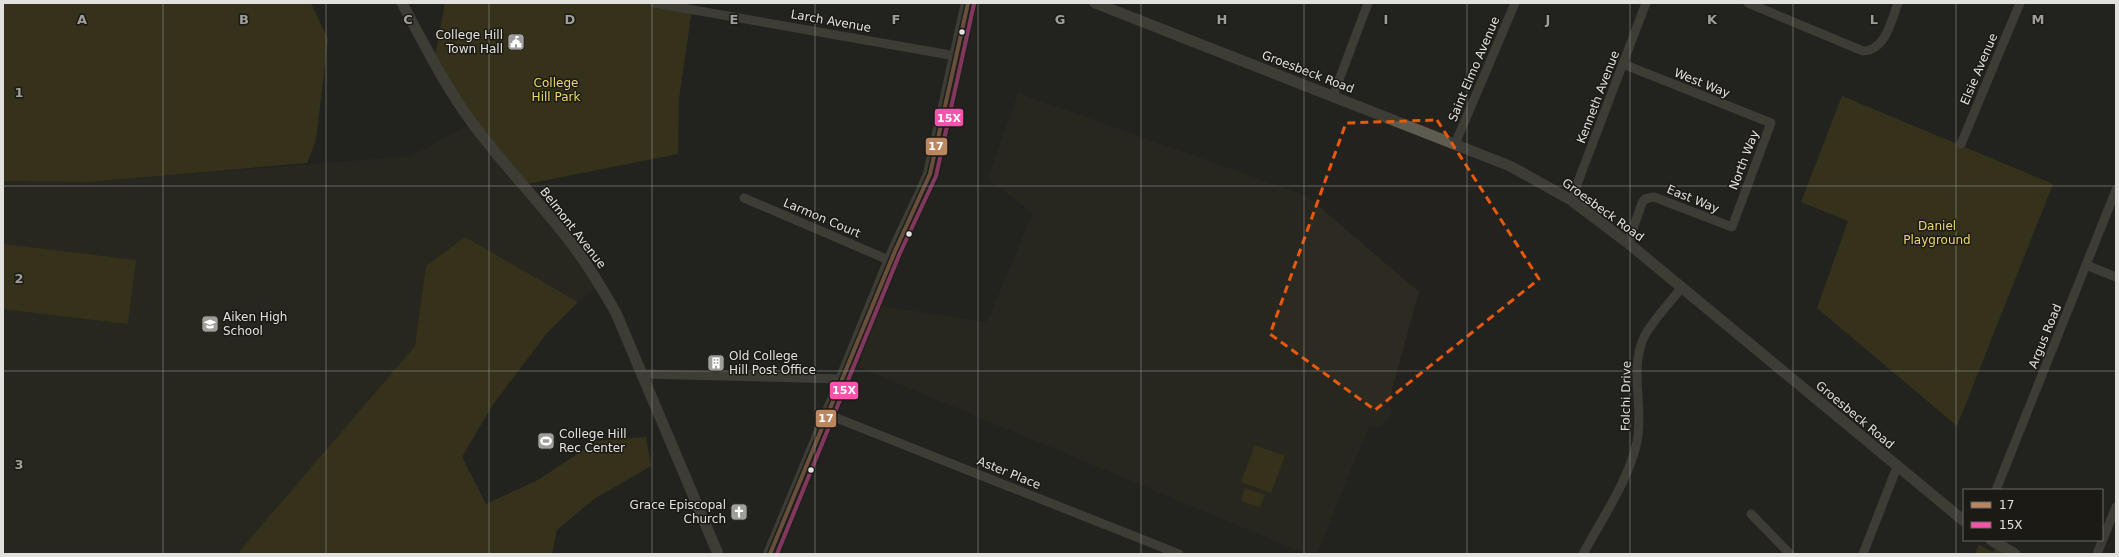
<svg xmlns="http://www.w3.org/2000/svg" width="2119" height="557" font-family="'DejaVu Sans',sans-serif">
<rect width="100%" height="100%" fill="#23221f"/>
<g fill="#2d2b21">
<polygon points="1018,93 1307,196 1419,292 1389,400 1392,414 1381,427 1369,426 1317,554 1306,554 849,363 874,305 987,322 1033,213 988,179"/>
<polygon points="472,123 600,285 578,302 465,237 426,266 415,346 237,554 3,554 3,181 89,182 411,156"/>
</g>
<g fill="#4d4415">
<polygon points="3,3 311,3 328,39 316,140 307,163 89,182 3,181"/>
<polygon points="445,3 654,3 692,9 679,99 678,154 522,185 434,62"/>
<polygon points="1842,96 2053,184 1957,426 1817,308 1848,221 1801,202"/>
<polygon points="465,237 578,302 547,333 492,406 462,457 486,504 538,480 597,441 646,437 651,466 594,499 557,530 552,554 237,554 415,346 426,266"/>
<polygon points="3,244 136,260 128,324 3,309"/>
<polygon points="1255,445 1285,456 1271,493 1241,482"/>
<polygon points="1245,488 1265,495 1260,507 1241,501"/>
<polygon points="1979,545 1993,552 1999,545 2015,554 1975,554"/>
</g>
<g fill="none" stroke-linecap="round" stroke-linejoin="round">
<g stroke="#5e5b51" stroke-width="9">
<polyline points="654,3 956,56"/>
<path d="M1748 3 1863 51C1886 50 1891 21 1898 3"/>
<polyline points="1623,64 1771,123 1732,227 1654,197 1645,199 1642,203 1628,243"/>
<polyline points="1333,96 1368,3"/>
<polyline points="1455,144 1515,3"/>
<polyline points="1961,144 2020,3"/>
<polyline points="744,198 891,261"/>
<polyline points="1571,200 1646,3"/>
<polyline points="2086,265 2116,277"/>
<polyline points="642,374 843,379"/>
<polyline points="829,415 1179,554"/>
<polyline points="1996,490 2116,190"/>
<polyline points="1751,514 1790,554"/>
<path d="M1583 554C1602 518 1628 482 1637 442 1644 407 1629 370 1644 337 1652 321 1670 303 1681 288"/>
<polyline points="1863,554 1897,467"/>
<polyline points="2097,554 2116,507"/>
</g>
<g stroke="#5e5b51" stroke-width="11">
<path d="M402 3C424 44 445 86 473 124 507 170 549 211 582 258 595 276 605 294 616 313L718 554"/>
<polyline points="1095,3 1510,166 1571,200 1628,243 1964,521"/>
<polyline points="1991,540 2015,554"/>
</g>
<path stroke="#5e5c51" stroke-width="14" d="M770 554C811 457 850 360 890 262 902 232 918 204 930 174L968 3"/>
<defs>
<polyline id="bus-1" points="770,554 895,251 930,174 968,3"/>
<polyline id="bus-2" points="777,554 900,253 936,176 974,4"/>
</defs>
<use href="#bus-1" stroke="#1b1a15" stroke-width="7"/>
<use href="#bus-2" stroke="#1b1a15" stroke-width="7"/>
<use href="#bus-1" stroke="#bb8660" stroke-width="4"/>
<use href="#bus-2" stroke="#f653ac" stroke-width="4"/>
</g>
<path d="M0 0H2119V557H0ZM1437 120 1539 279 1375 410 1270 334 1346 123Z" fill="#23221f" fill-opacity=".55" fill-rule="evenodd"/>
<path fill="none" stroke="#e8590c" stroke-width="3" stroke-dasharray="8 5" stroke-linejoin="round" d="M1437 120 1539 279 1375 410 1270 334 1346 123Z"/>
<path fill="none" stroke="#9f9e9a" stroke-width="1" stroke-opacity="0.55" d="M163 3V554M326 3V554M489 3V554M652 3V554M815 3V554M978 3V554M1141 3V554M1304 3V554M1467 3V554M1630 3V554M1793 3V554M1956 3V554M3 186H2116M3 371H2116"/>
<defs>
<symbol id="civic-square" viewBox="-11 -11 22 22"><rect x="-9" y="-9" width="18" height="18" rx="4" fill="#9f9e9a" stroke="#1b1a15"/><path d="M-.6-6.5H3V-4.5H.6V-3L4-1V1h2V6H-6V1h2V-1L-.6-3ZM-1.2 2.5V6h2.4V2.5Z" fill="#fff"/></symbol>
<symbol id="school-square" viewBox="-11 -11 22 22"><rect x="-9" y="-9" width="18" height="18" rx="4" fill="#9f9e9a" stroke="#1b1a15"/><path d="M0-5L7-2L0 1L-7-2ZM-4 1L0 2.5L4 1V4Q0 6-4 4Z" fill="#fff"/></symbol>
<symbol id="building-square" viewBox="-11 -11 22 22"><rect x="-9" y="-9" width="18" height="18" rx="4" fill="#9f9e9a" stroke="#1b1a15"/><path d="M-4-6H4V6H1V3H-1V6H-4ZM-2.5-4.3h1.7v1.8h-1.7ZM.8-4.3h1.7v1.8H.8ZM-2.5-1h1.7V.8h-1.7ZM.8-1h1.7V.8H.8Z" fill="#fff"/></symbol>
<symbol id="stadium-square" viewBox="-11 -11 22 22"><rect x="-9" y="-9" width="18" height="18" rx="4" fill="#9f9e9a" stroke="#1b1a15"/><path d="M0-5a6.5 5 0 1 0 0 10a6.5 5 0 1 0 0-10ZM-3.5-1.8h7v3.6h-7Z" fill="#fff"/></symbol>
<symbol id="church-square" viewBox="-11 -11 22 22"><rect x="-9" y="-9" width="18" height="18" rx="4" fill="#9f9e9a" stroke="#1b1a15"/><path d="M-1.2-6h2.4v3.5h3.3v2.4h-3.3V6h-2.4V-.1h-3.3v-2.4h3.3Z" fill="#fff"/></symbol>
</defs>
<g fill-rule="evenodd">
<use href="#civic-square" x="506" y="32" width="20" height="20"/>
<use href="#school-square" x="200" y="314" width="20" height="20"/>
<use href="#building-square" x="706" y="353" width="20" height="20"/>
<use href="#stadium-square" x="536" y="431" width="20" height="20"/>
<use href="#church-square" x="729" y="502" width="20" height="20"/>
</g>
<g fill="#e2e1dd" stroke="#1b1a15" stroke-width="1.5">
<circle cx="962" cy="32" r="3.5"/>
<circle cx="909" cy="234" r="3.5"/>
<circle cx="811" cy="470" r="3.5"/>
</g>
<g text-anchor="middle" stroke-width="3" stroke-linejoin="round" paint-order="stroke">
<g font-size="12" fill="#e2e1dd" stroke="#1b1a15">
<text transform="translate(831 21) rotate(10)" y="4">Larch Avenue</text>
<text transform="translate(1474 69) rotate(-67)" y="4">Saint Elmo Avenue</text>
<text transform="translate(1979 69) rotate(-67)" y="4">Elsie Avenue</text>
<text transform="translate(1308 72) rotate(21)" y="4">Groesbeck Road</text>
<text transform="translate(1702 83) rotate(22)" y="4">West Way</text>
<text transform="translate(1598 97) rotate(-69)" y="4">Kenneth Avenue</text>
<text transform="translate(1744 160) rotate(-69)" y="4">North Way</text>
<text transform="translate(1693 199) rotate(22)" y="4">East Way</text>
<text transform="translate(1603 210) rotate(36)" y="4">Groesbeck Road</text>
<text transform="translate(822 218) rotate(23)" y="4">Larmon Court</text>
<text transform="translate(573 228) rotate(52)" y="4">Belmont Avenue</text>
<text transform="translate(2045 336) rotate(-68)" y="4">Argus Road</text>
<text transform="translate(1626 396) rotate(-89)" y="4">Folchi Drive</text>
<text transform="translate(1855 415) rotate(40)" y="4">Groesbeck Road</text>
<text transform="translate(1009 473) rotate(22)" y="4">Aster Place</text>
</g>
<g font-size="12" fill="#e2e1dd" stroke="#1b1a15" text-anchor="start">
<text x="503" y="39" text-anchor="end">College Hill<tspan x="503" dy="14">Town Hall</tspan></text>
<text x="223" y="321">Aiken High<tspan x="223" dy="14">School</tspan></text>
<text x="729" y="360">Old College<tspan x="729" dy="14">Hill Post Office</tspan></text>
<text x="559" y="438">College Hill<tspan x="559" dy="14">Rec Center</tspan></text>
<text x="726" y="509" text-anchor="end">Grace Episcopal<tspan x="726" dy="14">Church</tspan></text>
</g>
<g font-size="12" fill="#eed869" stroke="#1b1a15">
<text x="556" y="87">College<tspan x="556" dy="14">Hill Park</tspan></text>
<text x="1937" y="230">Daniel<tspan x="1937" dy="14">Playground</tspan></text>
</g>
</g>
<g font-size="13" text-anchor="middle" font-weight="bold" fill="#9f9e9a" stroke="#1b1a15" stroke-width="3" stroke-linejoin="round" paint-order="stroke">
<text x="82" y="24">A</text>
<text x="244" y="24">B</text>
<text x="408" y="24">C</text>
<text x="570" y="24">D</text>
<text x="734" y="24">E</text>
<text x="896" y="24">F</text>
<text x="1060" y="24">G</text>
<text x="1222" y="24">H</text>
<text x="1386" y="24">I</text>
<text x="1548" y="24">J</text>
<text x="1712" y="24">K</text>
<text x="1874" y="24">L</text>
<text x="2038" y="24">M</text>
<text x="19" y="97">1</text>
<text x="19" y="283">2</text>
<text x="19" y="469">3</text>
</g>
<g stroke="#1b1a15" stroke-width="1.5">
<rect x="934" y="108" width="30" height="19" rx="4" fill="#f653ac"/>
<rect x="925" y="137" width="23" height="19" rx="4" fill="#bb8660"/>
<rect x="829" y="381" width="30" height="19" rx="4" fill="#f653ac"/>
<rect x="815" y="409" width="22" height="19" rx="4" fill="#bb8660"/>
</g>
<g font-size="11" text-anchor="middle" font-weight="bold" fill="#fff">
<text x="949" y="122">15X</text>
<text x="936" y="150">17</text>
<text x="844" y="394">15X</text>
<text x="826" y="422">17</text>
</g>
<rect width="2119" height="557" fill="none" stroke="#e2e1dd" stroke-width="8"/>
<rect x="1963" y="489" width="140" height="52" fill="#1b1a15" stroke="#6b6a65"/>
<rect x="1971" y="502" width="20" height="6" fill="#bb8660" stroke="#6b6a65"/>
<text x="1999" y="509" font-size="12" fill="#e2e1dd">17</text>
<rect x="1971" y="522" width="20" height="6" fill="#f653ac" stroke="#6b6a65"/>
<text x="1999" y="529" font-size="12" fill="#e2e1dd">15X</text>
</svg>
